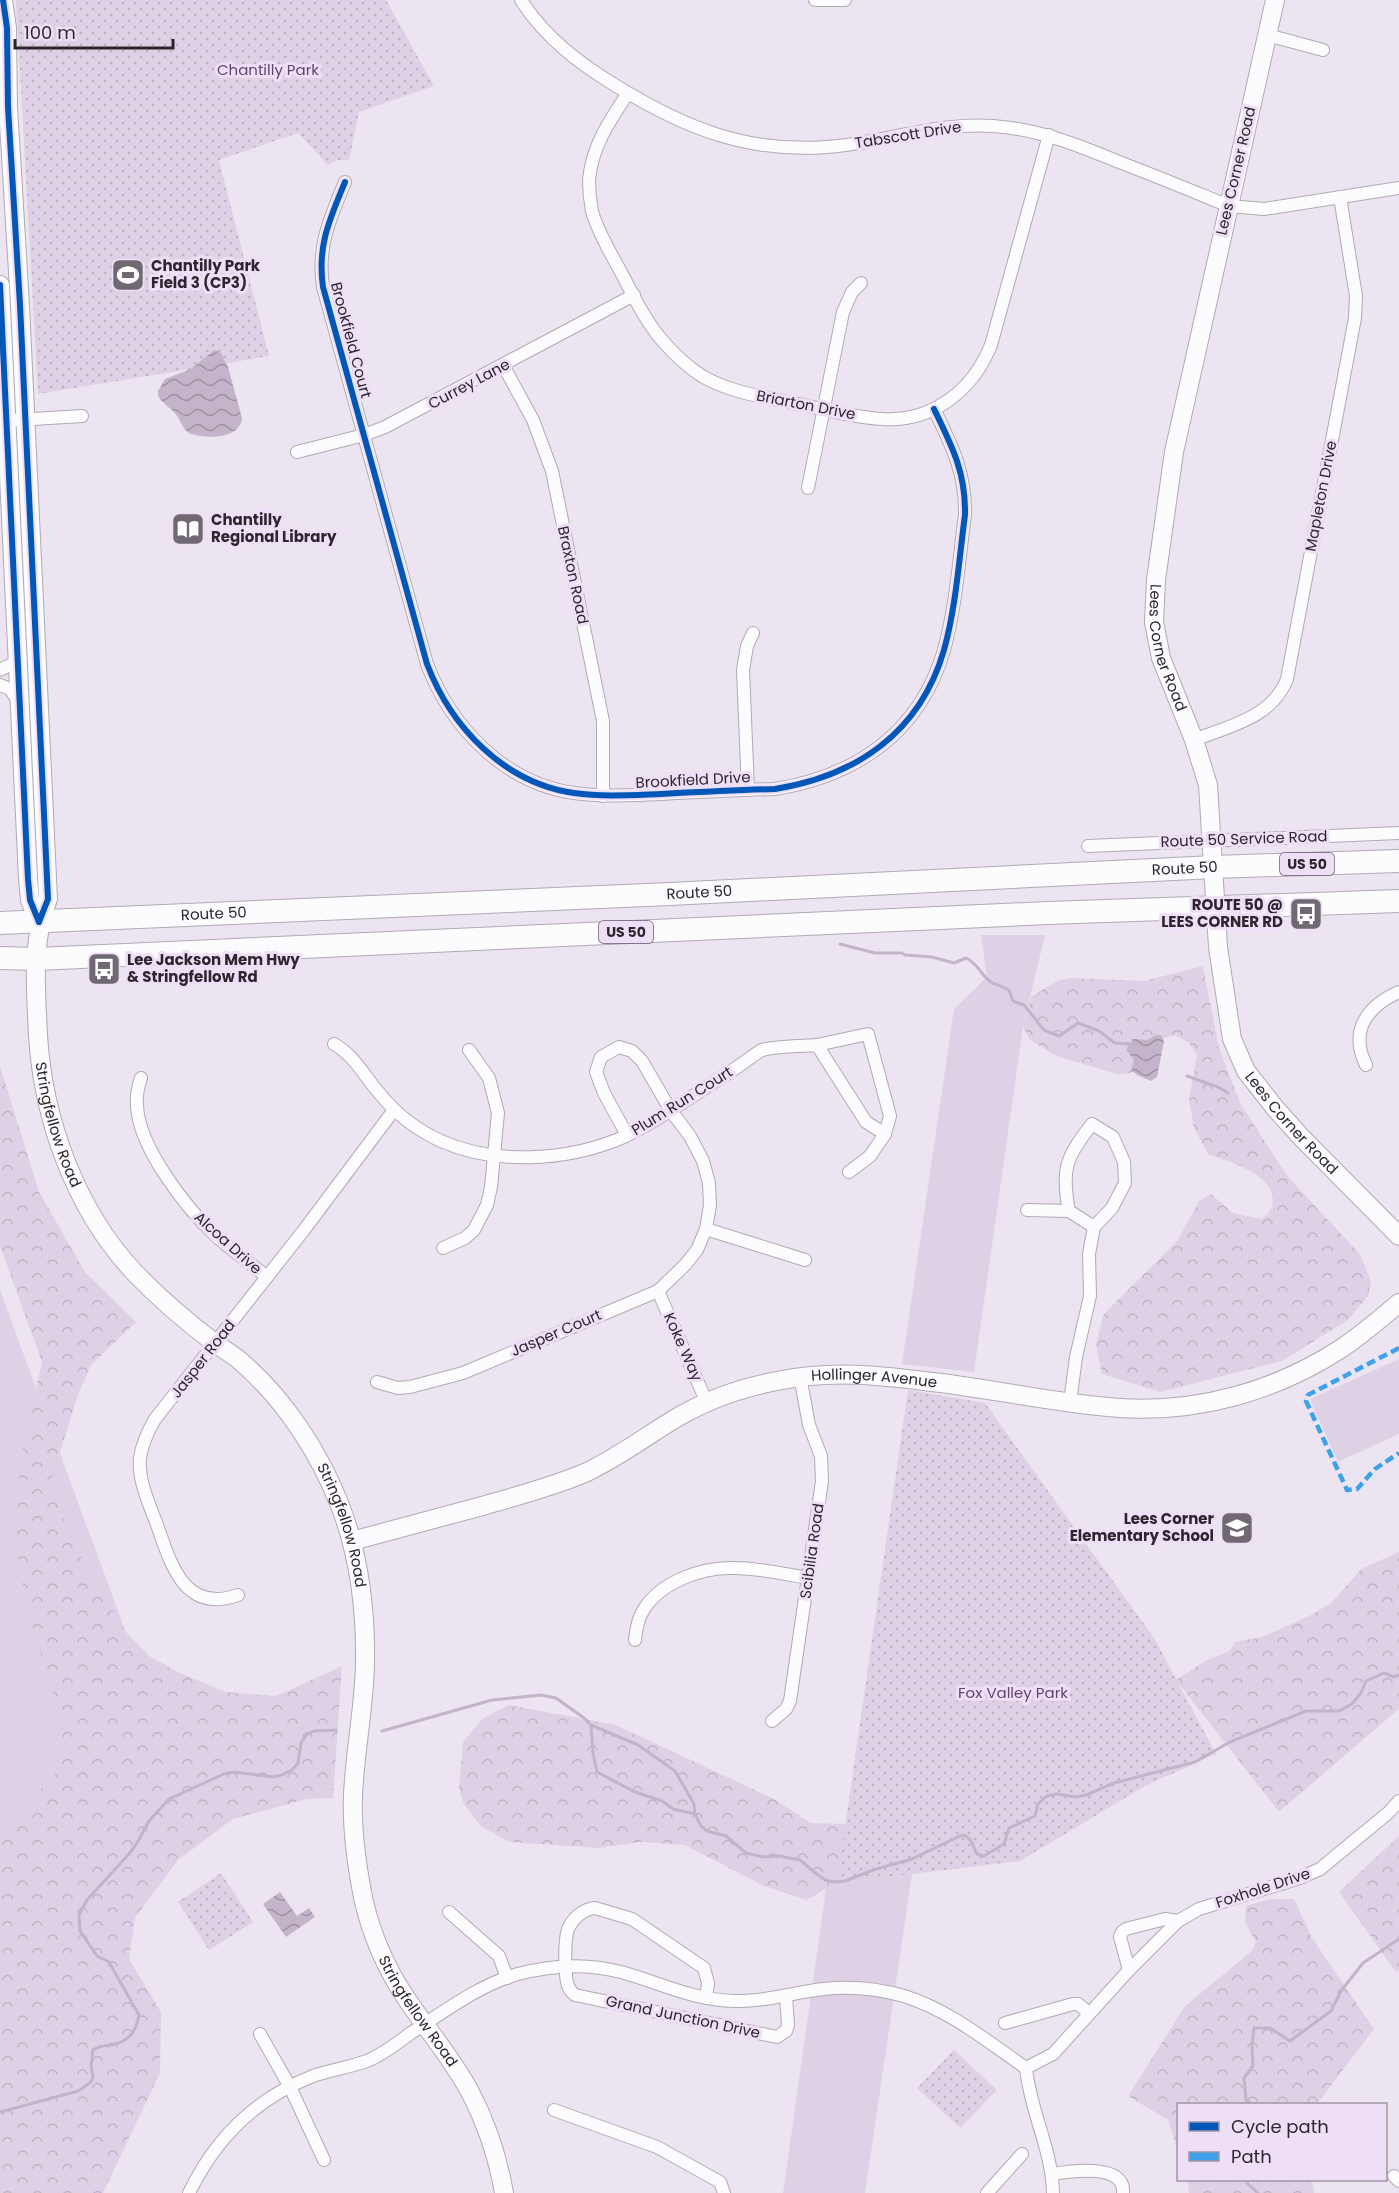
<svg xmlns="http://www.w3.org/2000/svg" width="1399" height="2193" font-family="Poppins,sans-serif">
<defs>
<pattern id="forest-crowns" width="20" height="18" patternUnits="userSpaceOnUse" patternTransform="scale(1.5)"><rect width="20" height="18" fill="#dfd1e5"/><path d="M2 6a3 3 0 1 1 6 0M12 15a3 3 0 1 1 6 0" fill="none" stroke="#c0b3c5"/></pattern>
<pattern id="park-dots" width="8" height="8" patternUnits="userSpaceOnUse" patternTransform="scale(1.5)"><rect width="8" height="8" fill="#dfd1e5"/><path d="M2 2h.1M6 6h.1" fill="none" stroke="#c0b3c5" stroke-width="1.8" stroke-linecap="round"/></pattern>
<pattern id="water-waves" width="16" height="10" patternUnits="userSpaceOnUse" patternTransform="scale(1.5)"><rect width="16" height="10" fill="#c3b4ca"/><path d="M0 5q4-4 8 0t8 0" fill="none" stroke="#9f92a4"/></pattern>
</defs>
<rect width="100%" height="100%" fill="#ede4f1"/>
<g fill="#dfd1e5">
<polygon points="981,935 1045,935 1023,1027 974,1372 902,1364 954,1009 987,977"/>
<polygon points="0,1290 172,1758 0,1872"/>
<polygon points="1399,1359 1399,1434 1338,1462 1310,1399"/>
<polygon points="912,1874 865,2193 783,2193 826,1889 837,1883"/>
</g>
<g fill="url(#forest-crowns)">
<path d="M1203 966 1219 1048 1240 1103 1288 1177 1360 1254 1371 1281 1368 1296 1348 1320 1282 1361 1160 1392 1102 1374 1096 1345 1103 1315 1177 1241 1199 1201 1211 1194 1233 1213 1262 1219C1265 1216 1270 1212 1271 1208 1283 1176 1228 1162 1208 1154L1194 1128 1189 1099 1197 1055 1189 1043 1175 1035 1161 1039 1145 1065 1132 1073 1117 1074 1056 1056 1030 1040 1023 1027 1031 997 1055 982 1070 978 1144 981Z"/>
<polygon points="0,1066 39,1192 85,1272 136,1322 91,1365 77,1398 49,1487 83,1561 126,1632 149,1656 180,1673 226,1692 276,1696 342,1666 333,1798 307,1799 233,1819 178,1860 135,1918 129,1959 161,2012 160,2073 103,2193 0,2193 0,1833 57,1772 58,1708 26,1607 14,1533 21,1457 42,1362 0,1246"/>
<polygon points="1399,1552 1399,1709 1279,1812 1176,1680 1205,1661 1229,1651 1235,1642 1262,1637 1309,1616 1331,1603 1361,1569"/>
<polygon points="509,1705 616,1725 772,1798 811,1823 848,1824 837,1883 806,1900 764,1886 685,1845 640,1842 598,1848 509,1842 481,1826 463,1803 459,1788 463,1742 482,1719"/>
<polygon points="1399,1836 1399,1970 1396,1972 1339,1892"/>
<polygon points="1270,1899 1294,1899 1312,1938 1374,2029 1317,2104 1178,2104 1178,2152 1168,2120 1128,2096 1185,2006 1252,1951 1256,1942 1245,1922 1246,1906"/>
<polygon points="1188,2180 1312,2180 1314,2193 1189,2193"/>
</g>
<g fill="url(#park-dots)">
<polygon points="16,0 386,0 434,86 359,112 349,160 337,160 328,165 298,133 219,160 269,356 38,394"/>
<polygon points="908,1390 985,1403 1156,1641 1216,1754 1145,1786 1020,1861 837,1883"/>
<polygon points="221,1873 253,1922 209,1950 178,1902"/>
<polygon points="954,2050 997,2090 960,2128 917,2088"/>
</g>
<g fill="url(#water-waves)">
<path d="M214 350 221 353 228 367 242 418C240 439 208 439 191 434 183 431 180 418 174 412 170 408 164 404 160 399 158 396 158 395 158 391L165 379 191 369Z"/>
<polygon points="1156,1035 1161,1035 1164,1041 1157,1077 1151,1081 1137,1075 1131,1069 1134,1060 1126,1050 1133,1039 1147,1040"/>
<polygon points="280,1892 297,1916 309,1908 315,1917 286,1937 263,1904"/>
</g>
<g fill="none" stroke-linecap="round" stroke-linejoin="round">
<g stroke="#c3b4ca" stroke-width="3">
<path d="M840 944 875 953H902L905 955 932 957 954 963 966 958C979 964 982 978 994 984"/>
<polyline points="996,984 1009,990 1013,1001 1024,1005 1044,1030 1059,1036 1078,1023 1099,1031 1115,1043 1129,1044"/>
<polyline points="1187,1076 1218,1087 1228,1093"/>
<polyline points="591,1726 593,1753 597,1772 635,1792 662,1801 673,1809 695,1814"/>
<polyline points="382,1731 492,1700 541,1695 556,1698 584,1718 591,1725 638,1745 675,1771 694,1804 695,1814 701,1826 707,1831 726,1836 746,1853 764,1857 779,1856 800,1860 814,1872 825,1880 834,1882 845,1881 876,1869 912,1859 960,1836 965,1835 971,1841 977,1854 984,1856 1004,1844 1009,1828 1035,1816 1038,1804 1047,1796 1057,1794 1076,1797 1086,1795 1114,1783 1195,1762 1230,1742 1306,1711 1339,1711 1352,1704 1361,1693 1366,1681 1384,1673 1394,1677 1399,1675"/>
<polyline points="1251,2104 1246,2100 1244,2078 1253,2066 1252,2047 1254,2028 1270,2028 1290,2041 1331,2011 1341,1991 1363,1963 1399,1939"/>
<path d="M0 2112 78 2091 90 2083 93 2078 91 2065 93 2050C100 2045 104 2046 112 2045 130 2041 136 2031 139 2015L109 1962 97 1956 80 1931 79 1915 87 1900 129 1854 137 1843 149 1821 169 1799 224 1774 234 1772 273 1777 282 1775 292 1770 298 1763 301 1743 306 1735 314 1731 336 1730"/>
<polyline points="1246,2180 1248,2184 1258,2193"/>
</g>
<defs>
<g id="street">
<path d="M521 0C545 38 580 64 618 87 685 128 747 153 827 147 883 143 936 122 993 126 1038 129 1078 145 1119 162 1156 176 1192 191 1229 206L1264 209 1399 188"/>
<polyline points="815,0 845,0"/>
<polyline points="1267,35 1323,50"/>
<path d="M628 93C610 120 592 146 589 180 589 190 590 201 592 211 597 230 608 248 617 265 631 290 643 318 661 339 673 353 686 366 702 376 731 393 765 397 798 404 825 409 854 418 883 419 933 422 973 390 991 345L1049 135"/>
<path d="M345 182C330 219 317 245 323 287L427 664C451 727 504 783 574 793 603 797 632 795 661 794 699 792 737 790 775 789 856 776 920 733 944 650 956 607 959 559 965 515 966 473 952 446 934 409"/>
<polyline points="503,365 533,420 552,471 603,721 603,796"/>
<polyline points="0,421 82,416"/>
<polyline points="297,452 364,435 385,427 634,295"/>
<polyline points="808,488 843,312 852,292 861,283"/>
<polyline points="0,670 14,663 17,654"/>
<polyline points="0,685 10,689 18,701"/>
<path d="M1194 740C1229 726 1272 718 1287 679L1355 318 1356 296 1340 197"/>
<polyline points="748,790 743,670 747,646 753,633"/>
<polyline points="1088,846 1399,833"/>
<path d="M334 1044C355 1056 364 1076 380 1094 396 1114 417 1130 441 1141 495 1165 565 1161 619 1139 644 1128 667 1113 690 1098 708 1086 726 1075 743 1063 749 1059 756 1053 762 1050 774 1046 803 1046 817 1045L866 1122 885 1134 890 1116 868 1034 817 1045"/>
<path d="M1366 1065C1349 1031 1367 1006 1399 992"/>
<path d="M141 1078C138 1087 136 1096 137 1105 138 1147 187 1209 217 1237 233 1251 251 1264 267 1277"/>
<polyline points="849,1172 870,1156 885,1134"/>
<polyline points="1027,1210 1069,1211"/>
<polyline points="706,1229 805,1260"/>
<polyline points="443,1248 465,1238 474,1230 487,1205 491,1187 498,1113 489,1078 469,1050"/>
<polyline points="658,1291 707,1403"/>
<polyline points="377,1382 398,1388 410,1387 463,1373 658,1291 685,1265 697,1250 706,1229 710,1205 709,1183 703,1161 690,1136 671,1111 642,1061 632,1051 619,1047 601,1057 596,1072 604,1093 627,1135"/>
<path d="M1070 1402 1076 1357 1090 1296 1089 1254 1094 1227 1112 1208 1125 1183 1124 1162 1113 1137 1092 1124C1066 1157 1061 1169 1069 1211L1094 1227"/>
<path d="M238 1595C184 1614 171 1564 157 1525 149 1503 138 1481 140 1458 142 1444 148 1431 155 1419L304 1230 394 1110"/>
<path d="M635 1640C636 1629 638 1618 644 1609 662 1581 703 1567 734 1568 759 1568 784 1574 808 1578"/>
<polyline points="772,1721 786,1709 790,1701 822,1481 821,1456 809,1425 800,1376"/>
<polyline points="449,1912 499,1956 507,1978"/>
<polyline points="1129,1970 1120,1937 1122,1932 1126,1929 1165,1919 1178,1921"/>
<path d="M706 1998 708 1983 704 1968 632 1919 595 1908C584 1909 574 1917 569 1927 564 1936 564 1978 569 1988 571 1992 572 1992 575 1995L777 2037 786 2031 788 2025 786 1996"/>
<polyline points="1005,2023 1073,2004 1078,2004 1089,2013"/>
<polyline points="260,2034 290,2087 324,2160"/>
<polyline points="1026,2068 1053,2054 1129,1970 1178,1921 1199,1909 1300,1878 1320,1869 1388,1813 1399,1801"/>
<path d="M1026 2068C1030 2111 1052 2149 1053 2193"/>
<polyline points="554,2110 657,2147 720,2182 724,2193"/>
<path d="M1053 2174C1071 2171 1126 2163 1123 2193"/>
<polyline points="1394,2176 1399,2181"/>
<path d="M189 2193C215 2139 256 2098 313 2076 331 2070 350 2067 367 2061 384 2054 397 2043 411 2033 445 2011 479 1985 518 1974 552 1965 587 1963 621 1972 661 1983 692 2000 735 2001 766 2002 794 1992 824 1989 850 1986 879 1989 904 1996 949 2010 987 2041 1026 2068"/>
<polyline points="987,2193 1022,2154"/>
</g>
<g id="secondary">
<path id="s1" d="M3 0 7 28 8 107 20 305 48 899C31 942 36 989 38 1035 43 1120 76 1210 134 1272 158 1297 188 1323 216 1344 223 1349 232 1354 239 1360 284 1398 320 1453 341 1508 360 1559 366 1611 365 1665 364 1703 357 1741 354 1780 350 1819 356 1863 364 1902 372 1935 385 1966 404 1995 425 2027 451 2057 469 2090 486 2122 498 2158 504 2193"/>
<path id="s2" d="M1275 0 1174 452 1156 580 1154 622 1161 658 1194 740 1208 785 1218 947 1232 1039 1246 1071 1275 1108 1301 1137 1399 1236"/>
<polyline points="0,285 28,879 30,900 39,922"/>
<path id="s3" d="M352 1541C397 1529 442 1517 486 1505 520 1495 555 1486 587 1472 616 1458 641 1440 668 1423 701 1402 739 1388 777 1381 830 1370 879 1375 932 1382 995 1389 1057 1404 1120 1408 1199 1413 1276 1391 1342 1348 1363 1334 1381 1318 1399 1303"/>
</g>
<g id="highway">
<path id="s4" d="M0 923 670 894 1214 867 1399 861"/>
<polyline points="0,958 37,959 1048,913 1399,901"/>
</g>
</defs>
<use href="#street" stroke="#b0aab3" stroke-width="14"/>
<use href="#secondary" stroke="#b0aab3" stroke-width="20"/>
<use href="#highway" stroke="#b0aab3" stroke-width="24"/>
<use href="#street" stroke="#fcfbfd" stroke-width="12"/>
<use href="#secondary" stroke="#fcfbfd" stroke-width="18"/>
<use href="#highway" stroke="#fcfbfd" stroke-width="22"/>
<polyline stroke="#3ea2eb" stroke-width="4.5" stroke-dasharray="9 4.5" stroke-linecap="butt" points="1399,1348 1308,1395 1306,1401 1347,1490 1357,1489 1375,1469 1399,1453"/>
<defs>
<g id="cycleway">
<polyline points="3,0 7,28 8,107 20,305 48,899 39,922"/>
<path d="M345 182C330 219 317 245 323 287L427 664C451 727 504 783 574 793 603 797 632 795 661 794 699 792 737 790 775 789 856 776 920 733 944 650 956 607 959 559 965 515 966 473 952 446 934 409"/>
<polyline points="0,285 28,879 30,900 39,922"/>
</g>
</defs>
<use href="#cycleway" stroke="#efdff6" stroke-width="10"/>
<use href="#cycleway" stroke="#0057b8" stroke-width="6"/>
</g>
<defs>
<symbol id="stadium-square" viewBox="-11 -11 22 22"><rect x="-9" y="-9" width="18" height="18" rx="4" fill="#706872" stroke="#efdff6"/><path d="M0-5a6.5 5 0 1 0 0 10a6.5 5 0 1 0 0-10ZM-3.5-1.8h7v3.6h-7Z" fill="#fff"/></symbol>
<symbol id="library-square" viewBox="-11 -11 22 22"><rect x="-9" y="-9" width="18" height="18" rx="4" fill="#706872" stroke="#efdff6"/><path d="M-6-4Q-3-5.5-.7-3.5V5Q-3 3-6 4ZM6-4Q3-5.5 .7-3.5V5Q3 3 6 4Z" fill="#fff"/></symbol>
<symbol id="bus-square" viewBox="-11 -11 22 22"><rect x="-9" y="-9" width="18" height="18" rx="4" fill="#706872" stroke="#efdff6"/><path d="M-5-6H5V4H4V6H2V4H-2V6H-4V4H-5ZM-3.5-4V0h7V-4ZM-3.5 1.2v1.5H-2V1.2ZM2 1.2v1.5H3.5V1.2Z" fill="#fff"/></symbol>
<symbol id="school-square" viewBox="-11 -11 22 22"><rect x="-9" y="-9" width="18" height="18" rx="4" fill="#706872" stroke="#efdff6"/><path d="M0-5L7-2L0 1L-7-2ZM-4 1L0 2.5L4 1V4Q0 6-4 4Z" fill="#fff"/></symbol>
</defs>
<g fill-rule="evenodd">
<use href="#stadium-square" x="109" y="256" width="38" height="38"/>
<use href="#library-square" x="169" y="510" width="38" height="38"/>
<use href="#bus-square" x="1287" y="895" width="38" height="38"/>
<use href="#bus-square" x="85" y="950" width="38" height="38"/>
<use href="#school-square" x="1218" y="1509" width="38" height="38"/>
</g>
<g text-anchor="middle" stroke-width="6" stroke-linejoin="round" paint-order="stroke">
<g fill="#efdff6" stroke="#665e6a" stroke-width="1.5">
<rect x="1280" y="853" width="54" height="22" rx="4.5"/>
<rect x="599" y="921" width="54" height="22" rx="4.5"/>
</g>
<g font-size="14" font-weight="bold" fill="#2c262e">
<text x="1307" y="869">US 50</text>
<text x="626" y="937">US 50</text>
</g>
<g font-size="15" fill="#61456d" stroke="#efdff6">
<text x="268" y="75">Chantilly Park</text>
<text x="1013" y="1698">Fox Valley Park</text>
</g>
<g font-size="15" fill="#2c262e" stroke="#efdff6">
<text transform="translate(908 135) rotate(-9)" y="5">Tabscott Drive</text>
<text transform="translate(1236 171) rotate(-77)" y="5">Lees Corner Road</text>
<text transform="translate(351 340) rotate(75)" y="5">Brookfield Court</text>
<text transform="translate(469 384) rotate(-28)" y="5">Currey Lane</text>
<text transform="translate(806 405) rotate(11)" y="5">Briarton Drive</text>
<text transform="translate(1321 496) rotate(-79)" y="5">Mapleton Drive</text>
<text transform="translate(573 575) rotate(78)" y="5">Braxton Road</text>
<text dy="5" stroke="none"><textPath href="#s2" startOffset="662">Lees Corner Road</textPath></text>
<text transform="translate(693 780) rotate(-3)" y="5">Brookfield Drive</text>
<text transform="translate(1244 839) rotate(-2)" y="5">Route 50 Service Road</text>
<text dy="5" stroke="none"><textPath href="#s4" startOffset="1186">Route 50</textPath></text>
<text dy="5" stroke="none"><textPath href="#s4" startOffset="700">Route 50</textPath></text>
<text dy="5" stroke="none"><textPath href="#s4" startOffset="214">Route 50</textPath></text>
<text transform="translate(682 1101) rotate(-32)" y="5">Plum Run Court</text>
<text dy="5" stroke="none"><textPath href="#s2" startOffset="1166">Lees Corner Road</textPath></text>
<text dy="5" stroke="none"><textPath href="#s1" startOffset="1130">Stringfellow Road</textPath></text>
<text transform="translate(228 1243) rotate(42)" y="5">Alcoa Drive</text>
<text transform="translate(556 1333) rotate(-23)" y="5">Jasper Court</text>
<text transform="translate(683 1347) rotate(66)" y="5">Koke Way</text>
<text transform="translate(203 1359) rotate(-52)" y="5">Jasper Road</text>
<text dy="5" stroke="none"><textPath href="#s3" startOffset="555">Hollinger Avenue</textPath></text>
<text dy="5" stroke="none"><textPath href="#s1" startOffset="1634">Stringfellow Road</textPath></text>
<text transform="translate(812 1551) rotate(-82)" y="5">Scibilia Road</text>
<text transform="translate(1263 1888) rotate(-18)" y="5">Foxhole Drive</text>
<text dy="5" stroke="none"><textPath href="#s1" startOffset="2138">Stringfellow Road</textPath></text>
<text transform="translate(683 2017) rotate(12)" y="5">Grand Junction Drive</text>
</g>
<g font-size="15" font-weight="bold" fill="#2c262e" stroke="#efdff6" text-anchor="start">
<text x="151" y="271">Chantilly Park<tspan x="151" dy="17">Field 3 (CP3)</tspan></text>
<text x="211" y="525">Chantilly<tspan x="211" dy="17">Regional Library</tspan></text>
<text x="1283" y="910" text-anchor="end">ROUTE 50 @<tspan x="1283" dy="17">LEES CORNER RD</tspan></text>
<text x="127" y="965">Lee Jackson Mem Hwy<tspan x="127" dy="17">&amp; Stringfellow Rd</tspan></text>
<text x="1214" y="1524" text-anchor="end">Lees Corner<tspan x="1214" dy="17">Elementary School</tspan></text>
</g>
</g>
<rect x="1177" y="2103" width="210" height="78" fill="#efdff6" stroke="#a195a6" stroke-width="1.5"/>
<rect x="1189" y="2122" width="30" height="9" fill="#0057b8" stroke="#a195a6" stroke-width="1.5"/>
<text x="1231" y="2133" font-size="18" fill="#2c262e">Cycle path</text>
<rect x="1189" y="2152" width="30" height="9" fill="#3ea2eb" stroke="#a195a6" stroke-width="1.5"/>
<text x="1231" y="2163" font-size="18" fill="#2c262e">Path</text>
<path d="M15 39v9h158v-9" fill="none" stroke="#2c262e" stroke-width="3"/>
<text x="24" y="39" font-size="18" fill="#2c262e" stroke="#efdff6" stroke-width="4.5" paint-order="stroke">100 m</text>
</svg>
